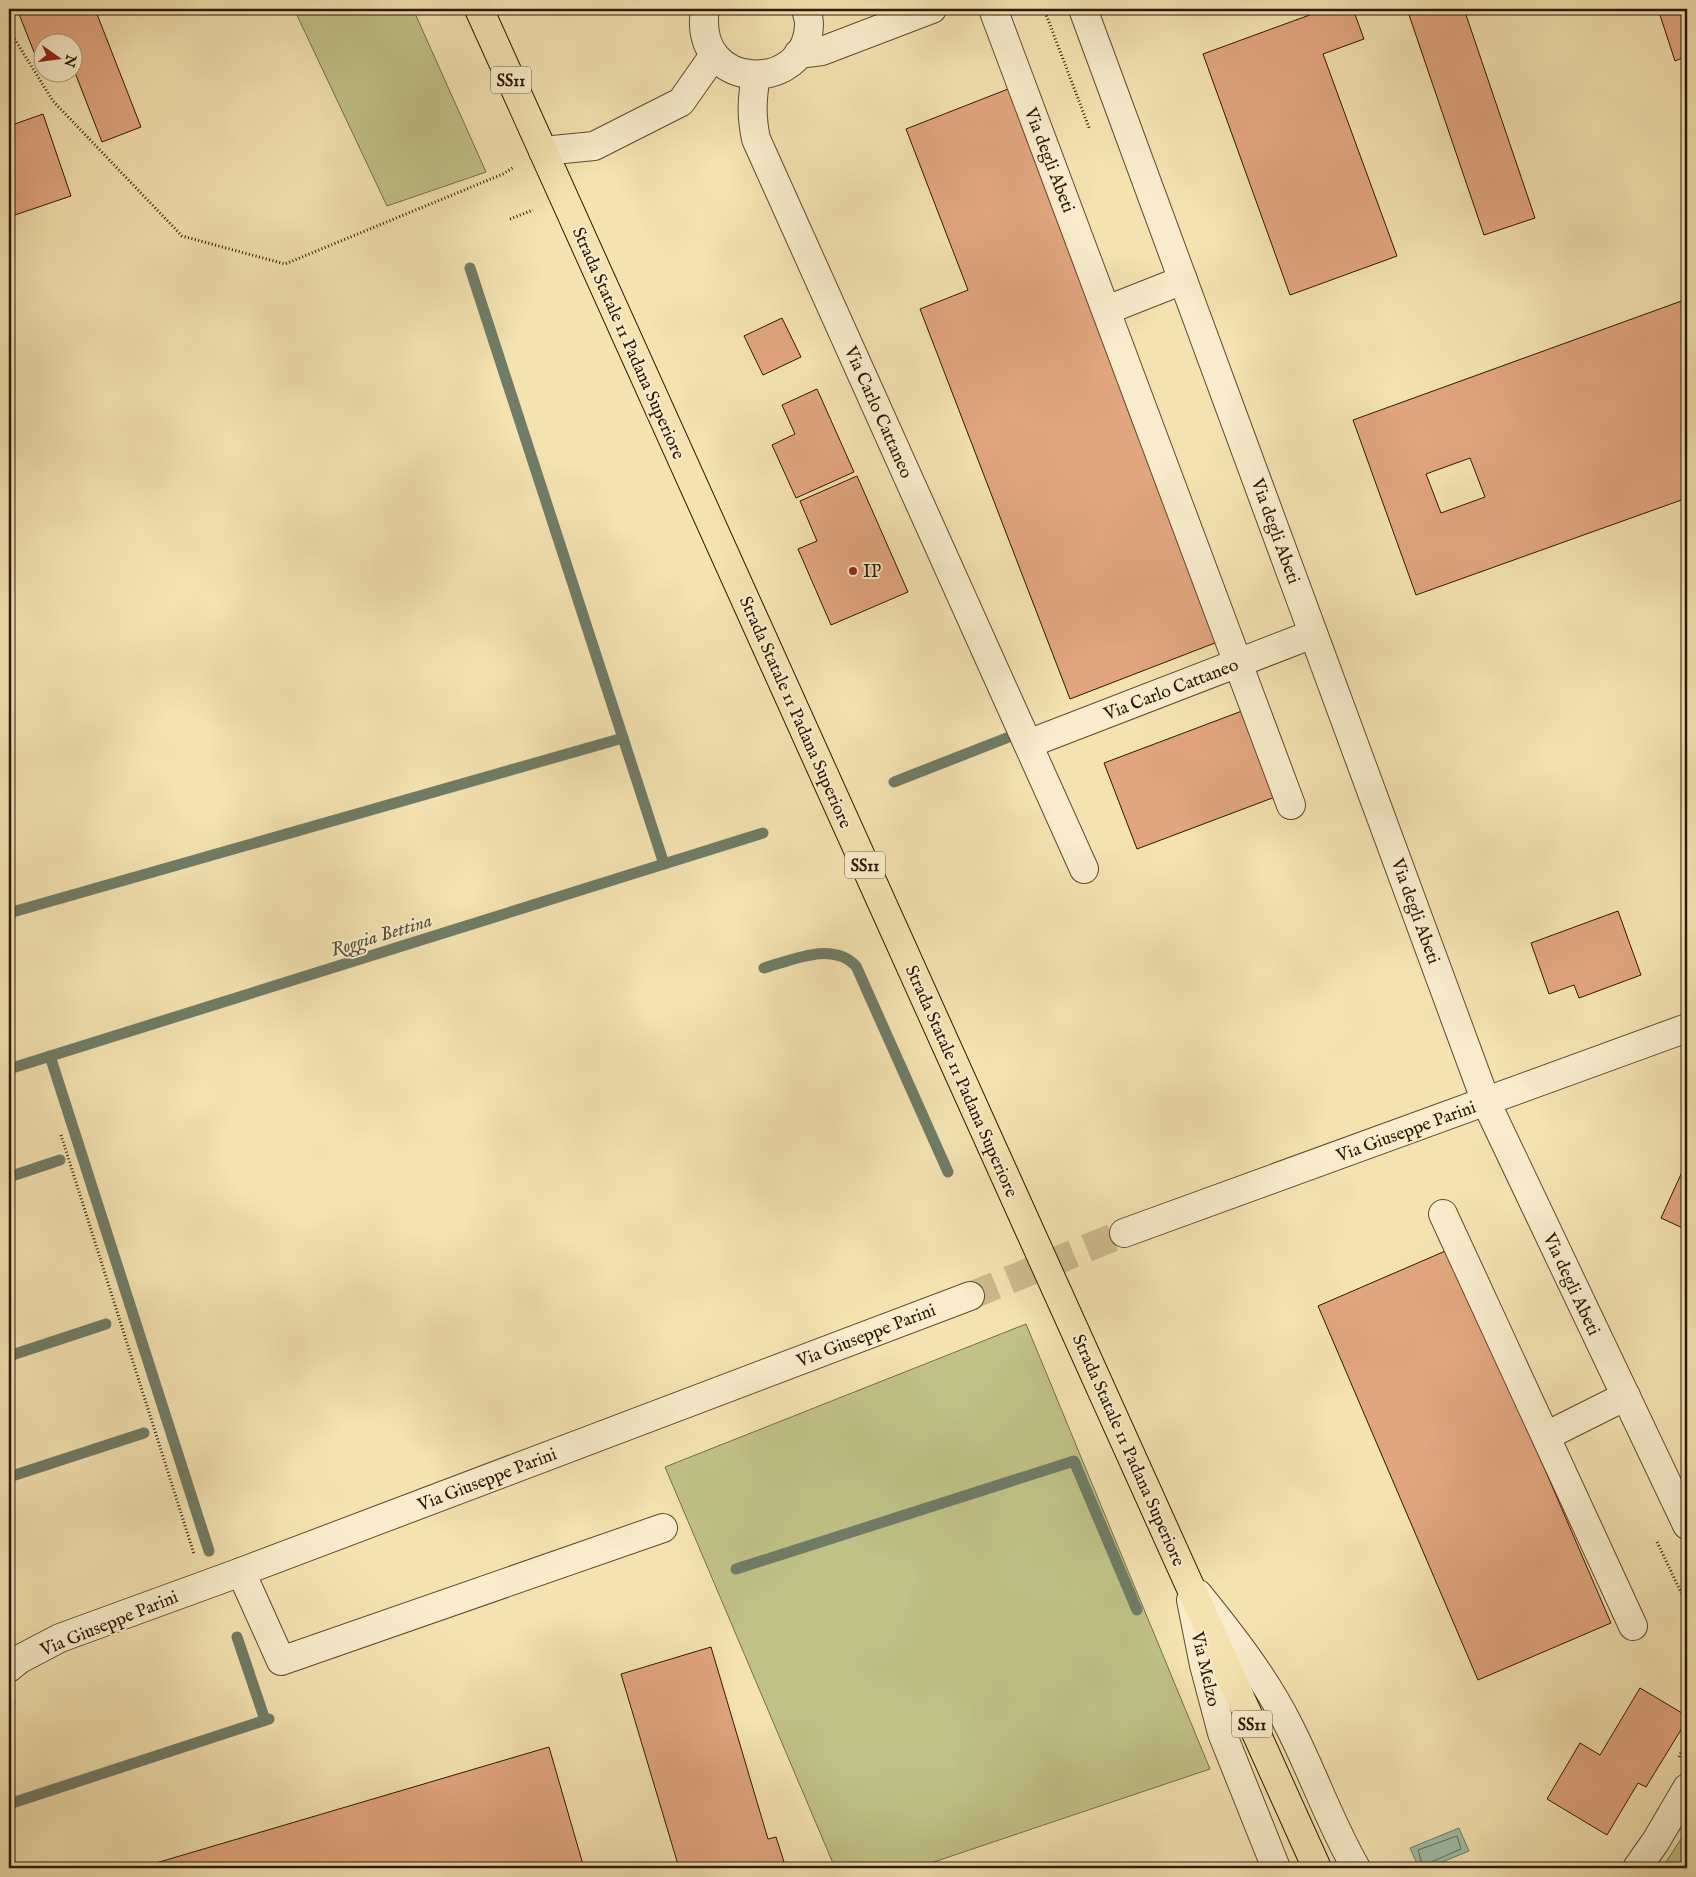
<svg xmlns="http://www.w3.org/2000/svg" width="1696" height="1877" font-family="'IM FELL English',serif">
<rect width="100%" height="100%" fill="#f4e2b1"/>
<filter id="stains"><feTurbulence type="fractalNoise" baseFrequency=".004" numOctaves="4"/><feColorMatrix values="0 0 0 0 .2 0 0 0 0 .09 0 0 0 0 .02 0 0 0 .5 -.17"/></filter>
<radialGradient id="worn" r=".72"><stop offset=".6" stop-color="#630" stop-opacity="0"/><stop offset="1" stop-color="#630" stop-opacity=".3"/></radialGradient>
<g fill="#c0c288" stroke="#766d44">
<polygon points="294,9 413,9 486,172 387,206"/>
<polygon points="1026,1324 1210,1769 916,1868 835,1868 665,1467"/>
<polygon points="1687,1830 1687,1868 1662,1868"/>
</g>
<polygon fill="#9cbeaa" stroke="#707c66" points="1459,1828 1469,1851 1428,1868 1419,1868 1410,1848"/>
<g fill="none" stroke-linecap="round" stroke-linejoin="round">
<polyline stroke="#646b55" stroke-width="1" points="1423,1868 1418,1850 1457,1836 1461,1849 1431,1862 1429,1868"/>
<g stroke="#707c66" stroke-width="11">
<polyline points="470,268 664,864"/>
<polyline points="894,782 1009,737"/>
<polyline points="9,913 623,738"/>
<path d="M764 968C793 960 832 941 856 966L948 1172"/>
<polyline points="50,1056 209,1551"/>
<polyline points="9,1069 763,833"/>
<polyline points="9,1177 60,1160"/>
<polyline points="9,1356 106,1324"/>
<polyline points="9,1477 144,1433"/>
<polyline points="736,1569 1074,1461 1137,1610"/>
<polyline points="237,1637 265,1720"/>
<polyline points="9,1804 269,1719"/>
</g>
</g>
<g fill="#e1a57f" stroke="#2d1800" fill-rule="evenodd">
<polygon points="17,9 95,9 141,127 102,142 72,65 72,42 42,42 42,54 36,57"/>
<polygon points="1326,9 1353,9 1364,39 1323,54 1397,256 1290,295 1203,54"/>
<polygon points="1407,9 1464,9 1535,218 1484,235"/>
<polygon points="1658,9 1687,9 1687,56 1675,61"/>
<polygon points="1008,89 1220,641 1070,699 920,309 968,290 906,129"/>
<polygon points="43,114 71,196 9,217 9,126"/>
<path d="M1687 299V498L1416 595 1353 420ZM1470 458 1485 497 1441 513 1426 474Z"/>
<polygon points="782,318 801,357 763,375 744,336"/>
<polygon points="817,389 854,472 796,498 772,445 795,434 782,405"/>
<polygon points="857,476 908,592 831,625 798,549 817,541 800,501"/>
<polygon points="1242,711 1275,797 1137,849 1104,763"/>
<polygon points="1618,911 1641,975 1579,998 1574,985 1549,994 1531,943"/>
<polygon points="1687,1161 1687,1230 1661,1218"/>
<polygon points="1450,1249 1611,1623 1478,1680 1318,1306"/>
<polygon points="711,1647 768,1839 776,1837 786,1868 679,1868 621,1674"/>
<polygon points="1640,1688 1687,1716 1687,1720 1646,1787 1638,1783 1607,1835 1547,1799 1580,1743 1600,1755"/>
<polygon points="549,1747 584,1868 139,1868"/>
</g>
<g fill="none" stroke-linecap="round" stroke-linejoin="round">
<polyline stroke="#ccba8e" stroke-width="28" stroke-dasharray="28 14" stroke-linecap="butt" points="970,1296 1124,1233"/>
<defs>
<g id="minor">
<path d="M705 9C692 93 808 94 809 24 809 19 807 14 806 9"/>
<polyline points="993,9 1291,805"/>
<polyline points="1083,9 1486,1102 1687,1525"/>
<polyline points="798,54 822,51 932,9"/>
<path d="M756 75C752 99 751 115 756 139L1084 869"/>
<polyline points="543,151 594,146 681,102 714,55"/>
<polyline points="1107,310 1183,280"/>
<polyline points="1028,744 1313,634"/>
<polyline points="1443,1214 1633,1626"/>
<polyline points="1124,1233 1687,1028"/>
<polyline points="1546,1436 1626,1396"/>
<polyline points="241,1572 281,1661 663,1528"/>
<path d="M1198 1594C1232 1636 1265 1678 1289 1726 1313 1773 1330 1823 1356 1868"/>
<polyline points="1191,1600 1204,1665 1222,1733 1276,1868"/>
<polyline points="9,1668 20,1659 60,1638 241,1572 970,1296"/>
<polyline points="1637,1868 1656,1841 1687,1788"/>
</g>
<polyline id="major" points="479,9 1317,1868"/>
</defs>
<use href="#minor" stroke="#5f4a2c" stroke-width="30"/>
<use href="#major" stroke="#2d1800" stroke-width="30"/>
<g stroke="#2d1800" stroke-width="3" stroke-dasharray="1 2.5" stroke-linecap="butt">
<polyline points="1044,9 1090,130"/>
<polyline points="9,30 53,101 182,236 285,264 503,174 514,167"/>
<polyline points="510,219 533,210"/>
<polyline points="61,1135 194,1554"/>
<polyline points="1657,1542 1687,1605"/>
<polyline points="9,1707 16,1700"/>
<polyline points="1679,1757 1687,1740"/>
</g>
<use href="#minor" stroke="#f8eccc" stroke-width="28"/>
<use href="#major" stroke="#f4e2b1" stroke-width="28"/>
</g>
<circle fill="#8f2418" stroke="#f8eccc" stroke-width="2" cx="853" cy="571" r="5"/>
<g text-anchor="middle" stroke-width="4" stroke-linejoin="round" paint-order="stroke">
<g fill="#f8eccc" stroke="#6a583d" stroke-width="1">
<rect x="491" y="66.5" width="40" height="27" rx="4"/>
<rect x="845" y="851.5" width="40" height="27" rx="4"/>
<rect x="1232" y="1710.5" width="40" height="27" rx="4"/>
</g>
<g font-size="16" font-weight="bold" fill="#2d1800">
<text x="511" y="86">SS11</text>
<text x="865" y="871">SS11</text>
<text x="1252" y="1730">SS11</text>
</g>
<g font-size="18" fill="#2d1800" stroke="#f8eccc">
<text transform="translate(1050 160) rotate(69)" y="6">Via degli Abeti</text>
<text transform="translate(629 343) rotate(66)" y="6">Strada Statale 11 Padana Superiore</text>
<text transform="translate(879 412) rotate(66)" y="6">Via Carlo Cattaneo</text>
<text transform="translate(1276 531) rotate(70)" y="6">Via degli Abeti</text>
<text transform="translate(1171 689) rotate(-21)" y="6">Via Carlo Cattaneo</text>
<text transform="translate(796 712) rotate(66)" y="6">Strada Statale 11 Padana Superiore</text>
<text transform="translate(1416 911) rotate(70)" y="6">Via degli Abeti</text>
<text transform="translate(962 1081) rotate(66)" y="6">Strada Statale 11 Padana Superiore</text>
<text transform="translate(1406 1131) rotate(-20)" y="6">Via Giuseppe Parini</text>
<text transform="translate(1572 1284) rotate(65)" y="6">Via degli Abeti</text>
<text transform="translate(866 1335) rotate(-21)" y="6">Via Giuseppe Parini</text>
<text transform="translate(1129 1450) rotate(66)" y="6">Strada Statale 11 Padana Superiore</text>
<text transform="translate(487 1479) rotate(-21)" y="6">Via Giuseppe Parini</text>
<text transform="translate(109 1623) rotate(-22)" y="6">Via Giuseppe Parini</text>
<text transform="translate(1206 1669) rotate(77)" y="6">Via Melzo</text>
</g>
<g font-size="18" fill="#2d1800" stroke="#f8eccc" text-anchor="start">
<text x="863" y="577">IP</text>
</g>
<g font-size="19" font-style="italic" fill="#54523c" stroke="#f8eccc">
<text transform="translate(381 934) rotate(-17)" y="7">Roggia Bettina</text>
</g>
</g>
<rect width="1696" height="1877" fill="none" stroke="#f4e2b1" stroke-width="30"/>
<rect x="10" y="10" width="1676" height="1857" fill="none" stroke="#2d1800" stroke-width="2.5"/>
<rect x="15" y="15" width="1666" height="1847" fill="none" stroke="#2d1800"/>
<g transform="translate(58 58) rotate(104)"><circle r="24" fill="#f8eccc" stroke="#a7977a"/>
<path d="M0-4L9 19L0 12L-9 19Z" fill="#8f2418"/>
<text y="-8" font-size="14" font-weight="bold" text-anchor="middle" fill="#2d1800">N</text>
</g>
<rect width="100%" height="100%" filter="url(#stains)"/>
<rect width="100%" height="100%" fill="url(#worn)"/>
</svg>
